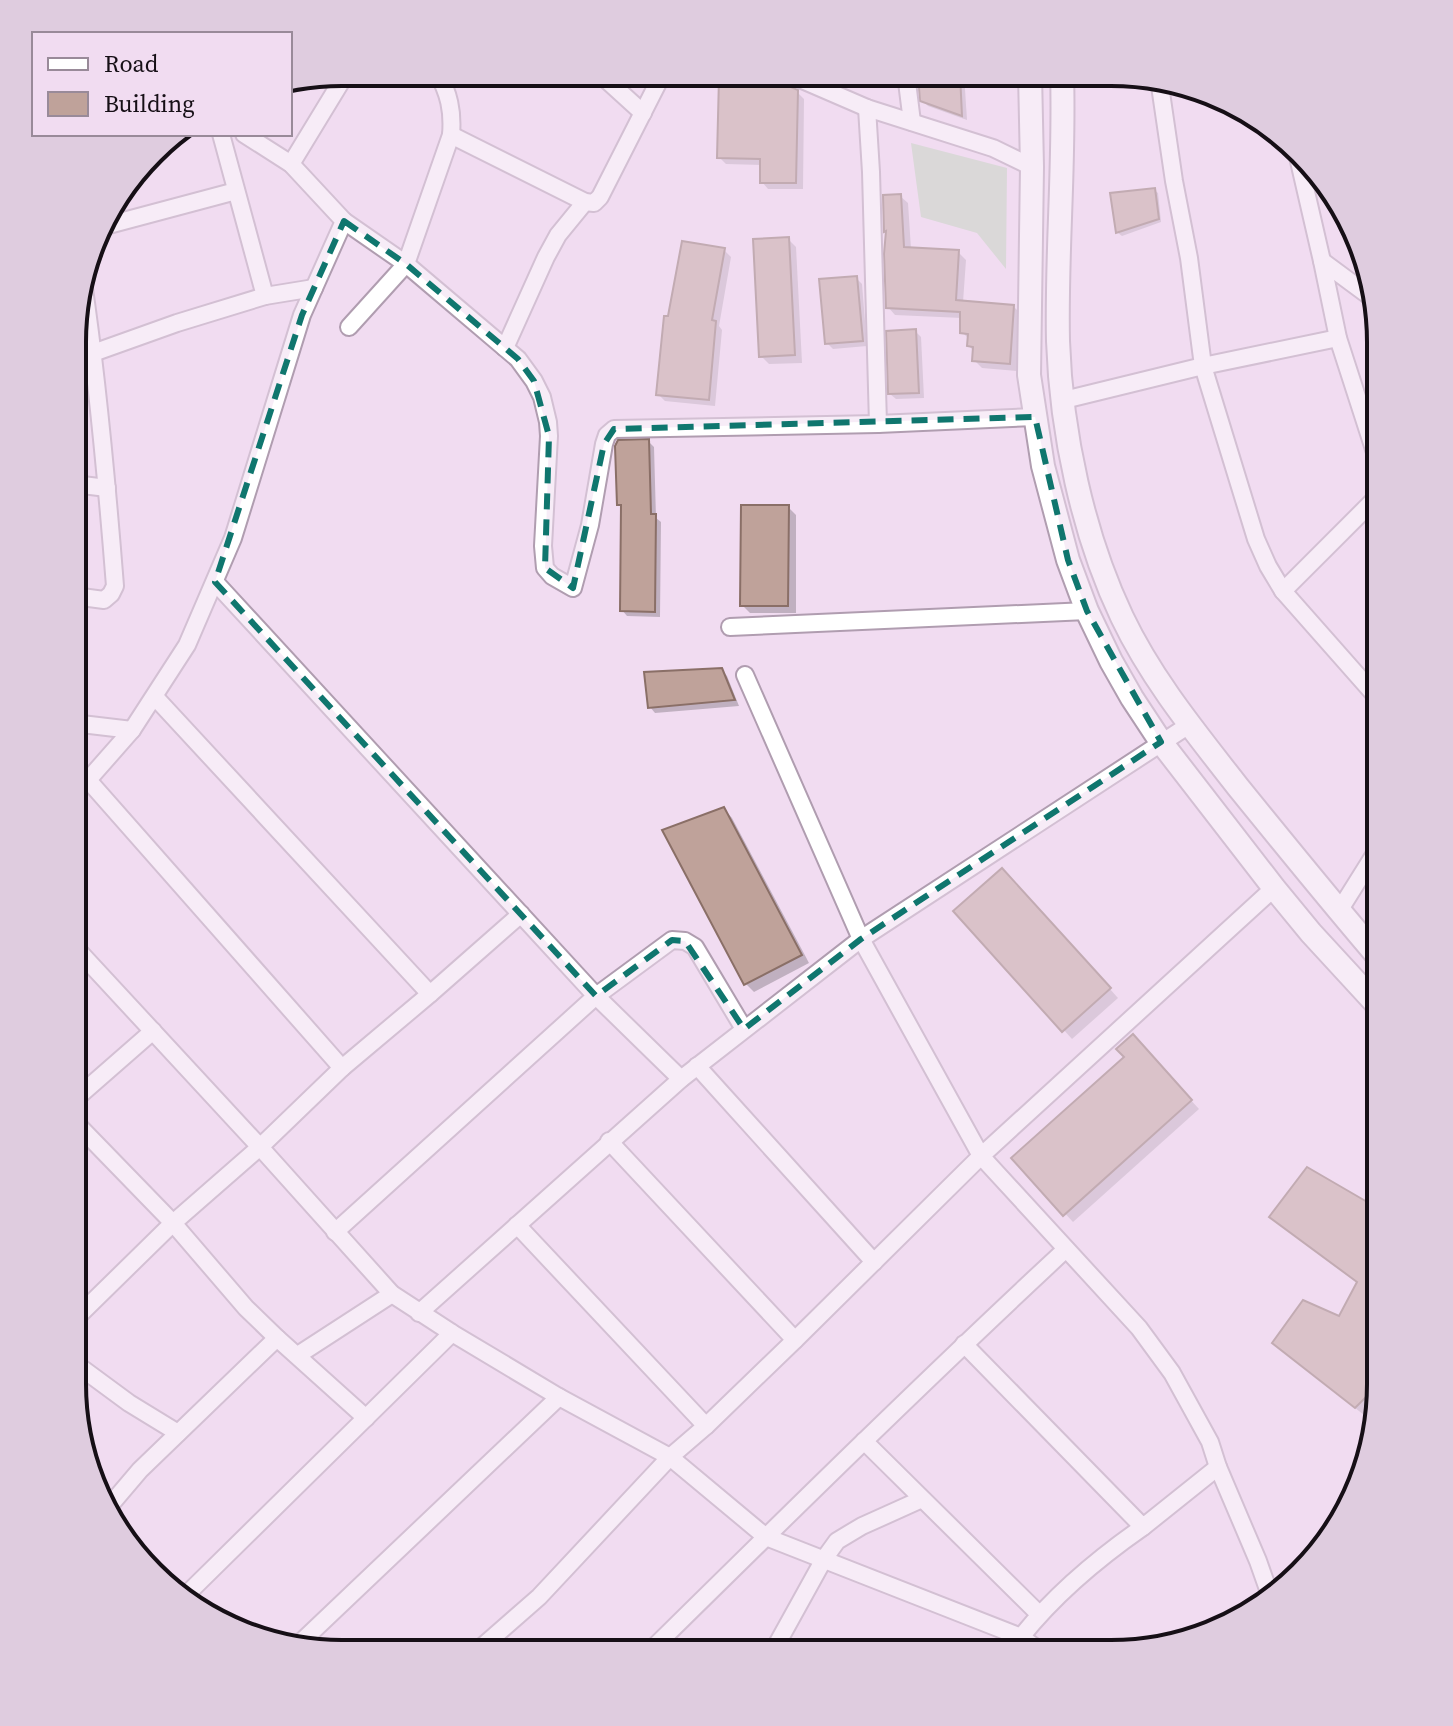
<svg xmlns="http://www.w3.org/2000/svg" width="1453" height="1726" font-family="'Source Serif 4',serif">
<rect width="100%" height="100%" fill="#f1dcf1"/>
<polygon fill="#bfd2bb" points="911,143 1007,168 1006,269 977,233 921,217"/>
<g fill="#0003">
<polygon points="920,74 964,74 967,120 928,106 922,100"/>
<polygon points="753,79 760,86 797,92 804,99 803,189 768,189 762,182 762,165 726,164 719,157"/>
<polygon points="1154,190 1158,193 1161,222 1122,236 1118,233 1113,195"/>
<polygon points="900,196 908,203 911,249 958,252 966,260 963,302 1014,307 1021,314 1017,371 982,368 974,360 975,352 969,346 970,340 962,332 962,318 895,315 888,307 888,233 886,231"/>
<polygon points="788,239 796,247 802,363 769,364 761,356"/>
<polygon points="724,250 731,257 719,326 722,330 715,406 665,401 658,394 670,318"/>
<polygon points="856,278 862,284 867,346 833,349 827,343"/>
<polygon points="915,331 921,337 924,398 896,399 890,394"/>
<polygon points="648,441 654,447 656,518 661,522 660,617 627,616 622,610 623,509 619,505"/>
<polygon points="788,507 796,515 796,613 750,613 742,605"/>
<polygon points="721,670 727,676 739,706 655,713 650,707"/>
<polygon points="724,809 732,818 809,963 754,992 746,984"/>
<polygon points="1010,878 1118,998 1072,1039 956,911"/>
<polygon points="1140,1045 1199,1109 1073,1222 1014,1158"/>
<polygon points="1381,1191 1380,1398 1364,1415 1283,1351 1340,1319 1359,1284 1280,1225 1272,1217 1370,1206"/>
</g>
<g fill="#bfa29a" stroke="#8a6f67" stroke-width="2">
<polygon points="918,74 960,74 962,116 920,101"/>
<polygon points="719,77 754,77 754,86 791,87 798,90 796,183 760,183 760,159 717,158"/>
<polygon points="1155,188 1159,219 1116,233 1110,193"/>
<polygon points="901,194 904,247 959,250 956,300 1014,305 1010,364 972,361 973,347 967,346 968,334 960,333 960,312 886,308 884,254 886,231 884,232 883,195"/>
<polygon points="789,237 795,355 759,357 753,239"/>
<polygon points="682,241 725,248 712,320 716,321 709,400 656,395 664,316 668,316"/>
<polygon points="857,276 863,341 825,344 819,279"/>
<polygon points="916,329 919,393 888,394 886,331"/>
<polygon points="649,439 651,514 656,514 655,612 620,611 621,505 617,505 615,446 618,440"/>
<polygon points="741,505 789,505 788,606 740,606"/>
<polygon points="722,668 735,700 648,708 644,672"/>
<polygon points="724,807 802,955 744,985 662,830"/>
<polygon points="1002,868 1111,988 1062,1032 953,911"/>
<polygon points="1133,1034 1192,1100 1063,1216 1011,1158 1124,1057 1116,1049"/>
<polygon points="1307,1167 1369,1203 1380,1187 1380,1383 1355,1408 1272,1343 1303,1300 1339,1316 1357,1282 1269,1217"/>
</g>
<g fill="none" stroke-linecap="round" stroke-linejoin="round">
<defs>
<g id="minor">
<polyline points="599,73 643,113"/>
<polyline points="786,73 867,108 993,148 1032,167"/>
<polyline points="906,74 912,122"/>
<polyline points="1159,79 1174,181 1189,258 1203,366 1256,539 1268,566 1283,591 1381,702"/>
<polyline points="867,108 871,172 878,424"/>
<polyline points="451,135 585,202 594,203 600,197 663,73"/>
<polyline points="1298,157 1322,261 1338,338 1381,471"/>
<polyline points="291,164 347,72"/>
<polyline points="344,221 406,264 518,359 534,381 542,397 548,422 549,436 543,546 545,568 552,576 573,588 590,525 604,444 607,435 614,429 878,424 1035,417"/>
<polyline points="101,227 236,191"/>
<polyline points="1322,261 1368,295"/>
<polyline points="265,296 314,288"/>
<path d="M349 327 406 264 451 135C453 111 449 93 437 72"/>
<polyline points="505,348 546,257 558,235 585,202"/>
<polyline points="74,352 93,353 177,323 265,296 221,134"/>
<polyline points="1064,400 1203,366 1338,338"/>
<polyline points="74,484 107,488"/>
<polyline points="215,582 596,996 335,1232"/>
<polyline points="1283,591 1381,493"/>
<path d="M74 596 104 600 111 594 115 586C107 484 98 383 83 282"/>
<polyline points="730,627 1087,611"/>
<polyline points="155,697 430,994"/>
<polyline points="73,723 132,730"/>
<polyline points="88,780 342,1068"/>
<polyline points="73,792 88,780 132,730 187,645 233,538 302,315 344,221 291,164 244,134"/>
<polyline points="1339,911 1381,844"/>
<polyline points="73,945 260,1147 392,1294 452,1333 559,1397 670,1457 766,1537 1021,1637 1043,1653"/>
<polyline points="697,1066 874,1262"/>
<polyline points="681,1079 596,996 672,940 685,941 695,947 744,1029"/>
<polyline points="73,1101 153,1031"/>
<polyline points="73,1120 173,1223 246,1308 277,1338 366,1418"/>
<polyline points="609,1141 795,1340"/>
<polyline points="517,1225 706,1426"/>
<polyline points="419,1313 681,1079 861,939 1189,725"/>
<polyline points="72,1322 173,1223 260,1147 342,1068 430,994 521,914"/>
<polyline points="964,1344 1143,1527 1218,1467"/>
<polyline points="298,1355 392,1294"/>
<polyline points="72,1361 129,1403 178,1433"/>
<polyline points="864,1441 1039,1614"/>
<polyline points="106,1510 140,1470 277,1338"/>
<polyline points="1270,1595 1258,1561 1218,1467 1210,1442 1172,1373 1139,1328 981,1156 1274,888"/>
<polyline points="185,1596 452,1333"/>
<path d="M1021 1637C1056 1593 1097 1559 1143 1527"/>
<polyline points="298,1645 559,1397"/>
<polyline points="475,1653 539,1597 670,1457 706,1426 795,1340 981,1156 861,939 745,675"/>
<path d="M648 1653C786 1517 924 1381 1066 1249"/>
<polyline points="772,1653 824,1559 837,1541 862,1526 922,1499"/>
</g>
<g id="major">
<polyline points="1030,74 1032,167 1029,375 1043,466 1068,560 1087,611 1111,661 1132,698 1161,742 1274,888 1311,933 1381,1009"/>
<path d="M1062 74C1065 163 1056 252 1058 341 1061 432 1083 535 1122 617 1152 680 1196 733 1238 787 1285 845 1332 903 1381 960"/>
</g>
</defs>
<use href="#minor" stroke="#b09db0" stroke-width="20"/>
<use href="#major" stroke="#b09db0" stroke-width="26"/>
<use href="#minor" stroke="#fff" stroke-width="16"/>
<use href="#major" stroke="#fff" stroke-width="22"/>
</g>
<path d="M0 0H1453V1726H0ZM344 221 406 264 518 359 534 381 549 436 545 568 573 588 604 444 614 429 1035 417 1068 560 1087 611 1161 742 861 939 744 1029 685 941 672 940 596 996 215 582 302 315Z" fill="#f1dcf1" fill-opacity=".55" fill-rule="evenodd"/>
<path fill="none" stroke="#0f766e" stroke-width="6" stroke-dasharray="16 10" stroke-linejoin="round" d="M344 221 406 264 518 359 534 381 549 436 545 568 573 588 604 444 614 429 1035 417 1068 560 1087 611 1161 742 861 939 744 1029 685 941 672 940 596 996 215 582 302 315Z"/>
<path d="M0 0H1453V1726H0ZM342 86H1111A256 256 0 0 1 1367 342V1384A256 256 0 0 1 1111 1640H342A256 256 0 0 1 86 1384V342A256 256 0 0 1 342 86Z" fill="#dfccdf" fill-rule="evenodd"/>
<path fill="none" stroke="#160f16" stroke-width="4" d="M342 86H1111A256 256 0 0 1 1367 342V1384A256 256 0 0 1 1111 1640H342A256 256 0 0 1 86 1384V342A256 256 0 0 1 342 86Z"/>
<rect x="32" y="32" width="260" height="104" fill="#f1dcf1" stroke="#998a99" stroke-width="2"/>
<rect x="48" y="58" width="40" height="12" fill="#ffffff" stroke="#998a99" stroke-width="2"/>
<text x="104" y="72" font-size="24" fill="#160f16">Road</text>
<rect x="48" y="92" width="40" height="24" fill="#bfa29a" stroke="#998a99" stroke-width="2"/>
<text x="104" y="112" font-size="24" fill="#160f16">Building</text>
</svg>
